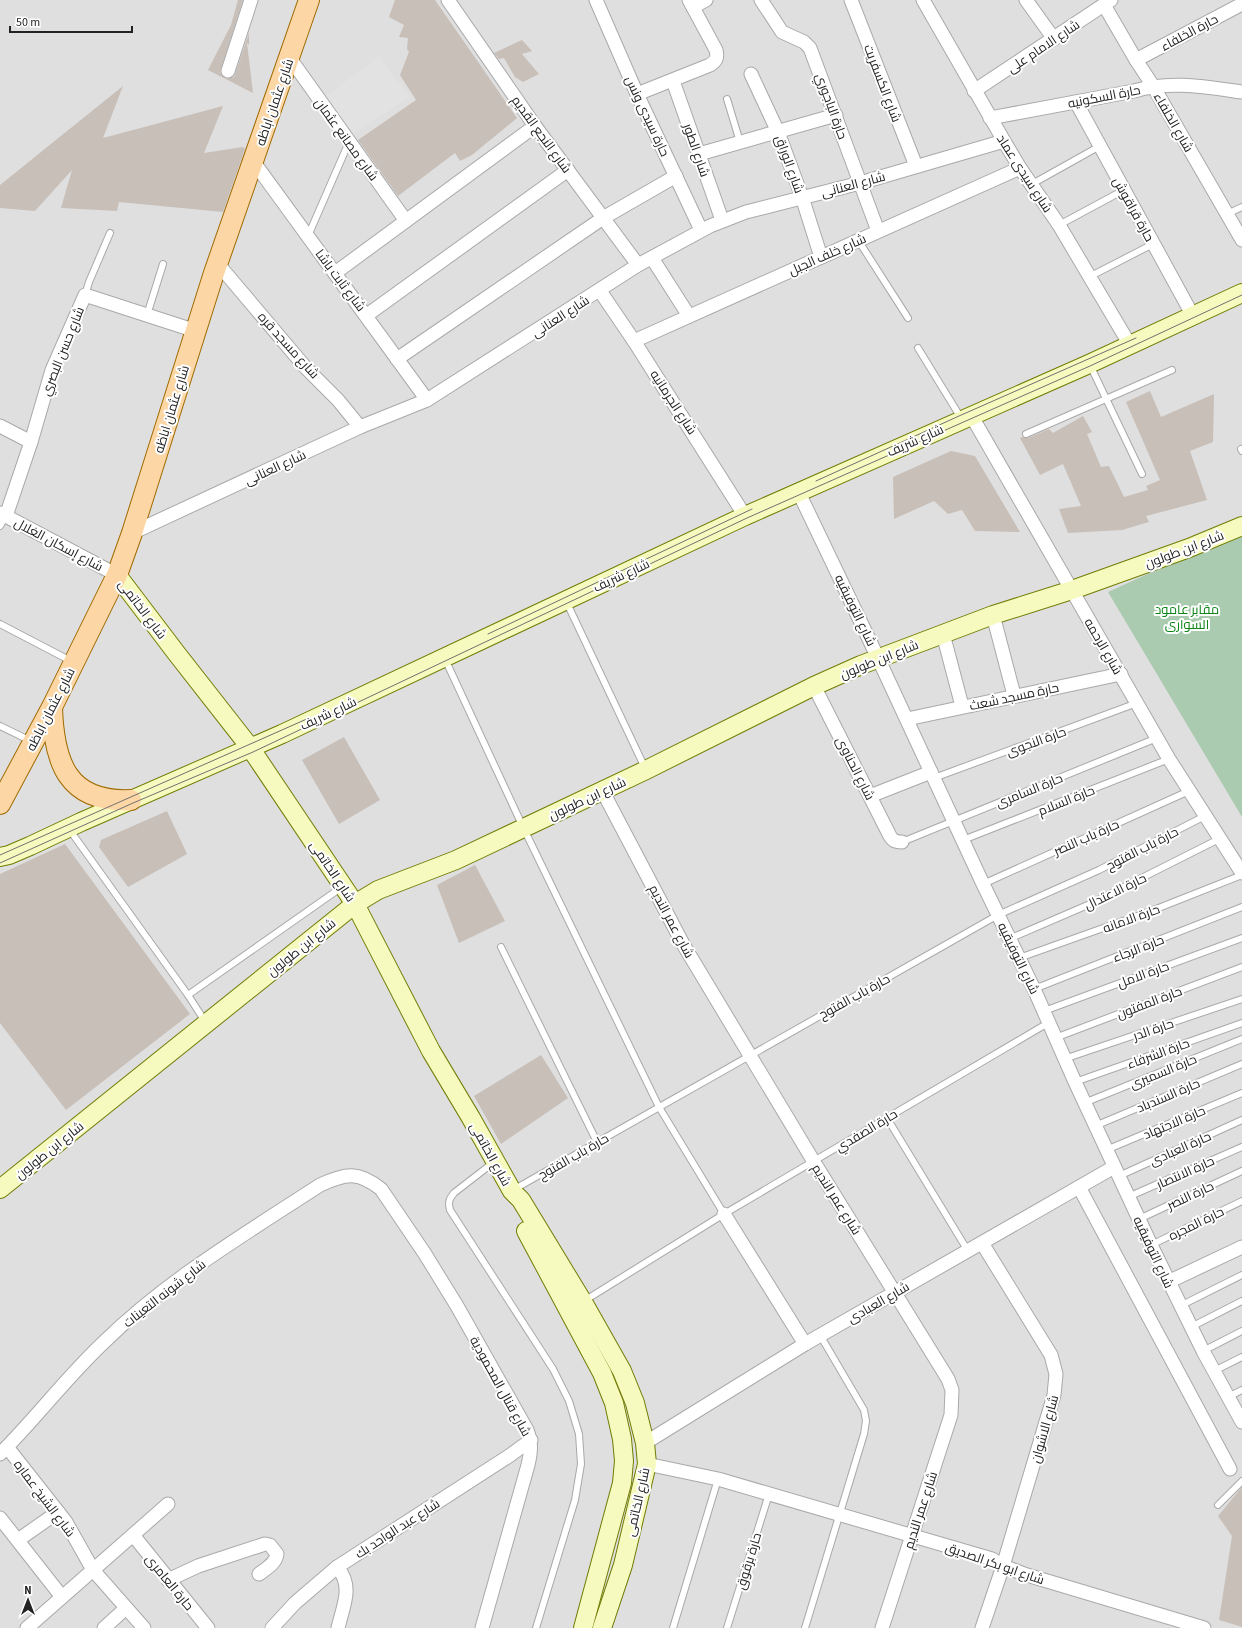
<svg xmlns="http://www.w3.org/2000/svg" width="1242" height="1628" font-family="'Source Sans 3',Cairo,sans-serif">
<rect width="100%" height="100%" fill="#f2efe9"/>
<rect fill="#e0dfdf" x="0" y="0" width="1242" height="1628"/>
<polygon fill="#aacbaf" points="1242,531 1242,817 1108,592"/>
<polygon fill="#e2e2e2" points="379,56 410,97 352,135 326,96"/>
<g fill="#c7bfb8">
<polygon points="238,0 243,0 220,72 222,76 226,79 234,77 249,33 249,45 247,43 253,93 208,70 231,25"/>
<polygon points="395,0 435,0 517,118 472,155 460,161 455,153 398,196 358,140 416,100 400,75 409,52 407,49 408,38 399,37 404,25 389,17"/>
<polygon points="522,40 532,51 522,54 539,74 523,82 515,77 504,58 499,59 494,53"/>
<polygon points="123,86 103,138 223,106 204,153 243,147 245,149 223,212 119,202 117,211 61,208 72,170 35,211 0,208 0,185"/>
<polygon points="1150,391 1161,417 1214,394 1213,442 1190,451 1207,500 1146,516 1149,522 1122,530 1068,533 1059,509 1081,506 1063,464 1040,475 1020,438 1022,437 1028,438 1049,429 1053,433 1083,416 1092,432 1087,434 1101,467 1109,466 1124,497 1148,490 1146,486 1160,480 1126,402"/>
<polygon points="951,451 975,456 1020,532 975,531 962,510 948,514 934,501 894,519 893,477"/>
<polygon points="344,737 380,800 339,824 302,760"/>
<polygon points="167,811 187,854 128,887 99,847 101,840"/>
<polygon points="65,844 190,1014 66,1110 0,1023 0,874"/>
<polygon points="475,865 505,921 459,943 437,885"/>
<polygon points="541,1055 568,1098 501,1144 474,1096"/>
<polygon points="1242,1487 1242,1627 1219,1620 1232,1536 1218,1516"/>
</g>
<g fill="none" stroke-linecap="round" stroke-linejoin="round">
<defs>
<g id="lane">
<polyline points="727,99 740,142"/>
<polyline points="1032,184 1100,146"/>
<polyline points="1227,214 1242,207"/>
<polyline points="1059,225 1124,190"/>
<polyline points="308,236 349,142"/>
<polyline points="858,240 908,318"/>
<polyline points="1089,277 1153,244"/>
<polyline points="85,295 89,282 110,233"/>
<polyline points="147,315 163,264"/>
<polyline points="918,348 961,418"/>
<polyline points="1090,365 1142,474"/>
<polyline points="1026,434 1172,370"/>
<polyline points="1241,449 1242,451"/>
<polyline points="0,526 6,516"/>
<polyline points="566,601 645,768"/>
<polyline points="0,624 71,661"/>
<polyline points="445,659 523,827 659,1107 724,1214"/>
<polyline points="0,726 31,741"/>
<polyline points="934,778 1137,703"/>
<polyline points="69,829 188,995 206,1023"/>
<polyline points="963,840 1169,759"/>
<polyline points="902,842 1157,738"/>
<polyline points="983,884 1189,791"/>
<polyline points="1009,939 1090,904 1219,839"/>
<polyline points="501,947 597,1142"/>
<polyline points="1019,958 1151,911 1242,875"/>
<polyline points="1034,989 1242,907"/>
<polyline points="188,995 342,887"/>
<polyline points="1044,1011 1242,938"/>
<polyline points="1055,1038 1242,967"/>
<polyline points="1064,1059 1242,999"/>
<polyline points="1075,1082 1242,1023"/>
<polyline points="1084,1103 1242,1039"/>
<polyline points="887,1118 968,1251"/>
<polyline points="1095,1126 1242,1064"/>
<polyline points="1106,1150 1242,1093"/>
<path d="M494 1162 454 1193C449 1199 448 1202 450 1210L553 1369 569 1401 579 1434 581 1464 575 1500 536 1628"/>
<polyline points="1119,1176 1242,1120"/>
<polyline points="513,1190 998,915 1099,870 1205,816"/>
<polyline points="1128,1197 1242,1147"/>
<polyline points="1139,1219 1242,1171"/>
<polyline points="1151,1245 1242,1201"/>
<polyline points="584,1301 724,1214 1048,1023"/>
<polyline points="1180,1306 1242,1275"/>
<polyline points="1191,1327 1242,1301"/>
<polyline points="1203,1351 1242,1331"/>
<polyline points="1214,1371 1242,1357"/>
<polyline points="1228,1397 1242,1390"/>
<polyline points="1218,1505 1242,1481"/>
<polyline points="673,1628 718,1479"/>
<polyline points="727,1628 769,1494"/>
<polyline points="805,1628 864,1434 866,1421 864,1410 820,1335"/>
</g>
<g id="street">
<polyline points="448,0 535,126 638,265"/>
<polyline points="596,0 637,94 701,230"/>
<polyline points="761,0 782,32 804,42 810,48 878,231"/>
<polyline points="851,0 916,166"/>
<polyline points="923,0 1004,141 1020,168 1059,225 1130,345"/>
<polyline points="1026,0 1054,39"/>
<polyline points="1104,5 1136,60 1153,86 1242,240"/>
<polyline points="693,7 706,0"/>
<polyline points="289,57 406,221"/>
<polyline points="1136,60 1242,4"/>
<polyline points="228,71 251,0"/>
<polyline points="751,74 778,132 802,197 821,257"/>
<polyline points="673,81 722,220"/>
<polyline points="974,91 1111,0"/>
<path d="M637 94 710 65C716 61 718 58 716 50L689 0"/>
<polyline points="1076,102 1193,316"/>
<path d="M990 118 1134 91C1170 80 1206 87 1242 92"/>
<polyline points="699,154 836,115"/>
<polyline points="253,161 427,400"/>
<polyline points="652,258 689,316"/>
<polyline points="218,264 306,368 338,400 360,427"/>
<polyline points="335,273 535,126"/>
<polyline points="600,291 634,341 745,516"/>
<polyline points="367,315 568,170"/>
<polyline points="634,341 1020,168"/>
<polyline points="397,359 603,218 676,176"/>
<polyline points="971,415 1169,759 1242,873"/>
<polyline points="0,426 31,442"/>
<polyline points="799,493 878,658 983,884 1034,989 1075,1082 1151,1245 1203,1351 1242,1422"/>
<polyline points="0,513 117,575"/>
<polyline points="6,516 31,442 52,370 85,295 196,331"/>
<polyline points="132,533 360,427 427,400 638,265 710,226 746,212 860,183 1004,141"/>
<polyline points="993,615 1014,695"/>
<polyline points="943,634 962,706"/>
<path d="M814 686 890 836C893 841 896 842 902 842"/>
<polyline points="907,719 1121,674"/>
<polyline points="602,790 683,944 814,1162 948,1379 952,1390 951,1415 882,1628"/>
<polyline points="870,796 931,772"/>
<polyline points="1079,1187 1230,1469"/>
<polyline points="724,1214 805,1344"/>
<polyline points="982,1243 1051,1355 1056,1374 1054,1395 1003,1566 982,1628"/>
<polyline points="1168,1282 1242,1247"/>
<polyline points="645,1443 805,1344 1114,1167"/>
<polyline points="7,1447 66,1522 93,1570 144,1628"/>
<path d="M0 1454C36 1418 66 1378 103 1343 167 1280 245 1234 320 1185 346 1173 358 1171 381 1189L425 1254 457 1306 527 1430C532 1443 531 1452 528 1465L482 1628"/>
<polyline points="647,1464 718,1479 992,1559 1003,1566 1027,1575 1204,1628"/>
<polyline points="0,1518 62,1597"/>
<polyline points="133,1535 208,1628"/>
<polyline points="18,1540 58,1512"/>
<path d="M337 1567C354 1586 343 1606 338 1628"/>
<path d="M168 1580 198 1566 265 1544 270 1545 277 1554C276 1563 267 1568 259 1574"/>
<polyline points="27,1628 168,1504"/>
<polyline points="104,1628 126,1608"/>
<polyline points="272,1628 295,1603 337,1567 509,1456 531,1440"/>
</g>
<g id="secondary">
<polyline points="117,575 177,654 249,746 355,904 431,1051 471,1118 512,1191 521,1200 583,1302 622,1371 635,1403 645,1443 647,1464 623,1565 602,1628"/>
<polyline points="0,857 9,855 30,846 81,822 282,734 745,516 1089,364 1242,293"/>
<polyline points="0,1189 355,904 378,890 456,860 646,770 814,686 861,665 993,615 1072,590 1189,548 1242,526"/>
<polyline points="526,1231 602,1373 614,1403 622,1439 624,1461 622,1483 583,1628"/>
</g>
<g id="primary">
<path d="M52 708C54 762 67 803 131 800"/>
<polyline points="0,804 52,707 117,575 132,533 214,273 309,0"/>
</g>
</defs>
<use href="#lane" stroke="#a9a9a9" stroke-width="8"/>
<use href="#street" stroke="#a9a9a9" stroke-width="15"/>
<use href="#secondary" stroke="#707d05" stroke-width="20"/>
<use href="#primary" stroke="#a06b00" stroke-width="22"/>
<use href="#lane" stroke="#fff" stroke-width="6"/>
<use href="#street" stroke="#fff" stroke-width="13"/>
<use href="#secondary" stroke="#f7fabf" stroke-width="18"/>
<use href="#primary" stroke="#fcd6a4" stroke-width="20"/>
<g stroke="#707070" stroke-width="1">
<polyline points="816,481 959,416 1136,338"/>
<polyline points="488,634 752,509"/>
<polyline points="0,855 309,718"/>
<polyline points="0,863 133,803 253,752 747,518 1090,366 1242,295"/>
</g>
</g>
<g text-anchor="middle" stroke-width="4" stroke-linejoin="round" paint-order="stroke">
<g font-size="13" fill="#222" stroke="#fff">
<text transform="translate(1189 32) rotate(-28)" y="5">حارة الخلفاء</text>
<text transform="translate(1043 46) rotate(-34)" y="5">شارع الامام على</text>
<text transform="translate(883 83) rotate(69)" y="5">شارع الكسفريت</text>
<text transform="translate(1104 96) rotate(-11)" y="5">حارة السكونيه</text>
<text transform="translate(274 102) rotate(-71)" y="5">شارع عثمان اباظه</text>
<text transform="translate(832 106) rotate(70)" y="5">حارة الباجوري</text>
<text transform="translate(648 116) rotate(65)" y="5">حارة سيدى ونس</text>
<text transform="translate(1174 122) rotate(60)" y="5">شارع الخلفاء</text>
<text transform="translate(542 134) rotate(54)" y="5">شارع النجع القديم</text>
<text transform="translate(347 139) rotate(54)" y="5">شارع مصانع عثمان</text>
<text transform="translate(697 150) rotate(71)" y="5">شارع الطور</text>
<text transform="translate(790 164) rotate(70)" y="5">شارع الوراق</text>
<text transform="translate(1025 173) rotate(57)" y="5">شارع سيدى عماد</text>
<text transform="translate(853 184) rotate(-15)" y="5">شارع العنانى</text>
<text transform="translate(1134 209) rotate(61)" y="5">حارة قراقوش</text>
<text transform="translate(827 254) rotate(-24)" y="5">شارع خلف الجبل</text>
<text transform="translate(341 280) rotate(53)" y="5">شارع ثابت باشا</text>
<text transform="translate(560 316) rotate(-33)" y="5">شارع العنانى</text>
<text transform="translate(289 345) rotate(48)" y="5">شارع مسجد قره</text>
<text transform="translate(62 351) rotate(-68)" y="5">شارع حسن البصري</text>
<text transform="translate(674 402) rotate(57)" y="5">شارع الجرمانيه</text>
<text transform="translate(171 409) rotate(-73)" y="5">شارع عثمان اباظه</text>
<text transform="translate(915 440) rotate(-24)" y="5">شارع شريف</text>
<text transform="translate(275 467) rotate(-25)" y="5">شارع العنانى</text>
<text transform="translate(59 544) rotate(28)" y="5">شارع إسكان الغلال</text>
<text transform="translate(1184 549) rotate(-21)" y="5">شارع ابن طولون</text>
<text transform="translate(621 575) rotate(-25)" y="5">شارع شريف</text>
<text transform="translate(143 609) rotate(53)" y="5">شارع الخاتمى</text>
<text transform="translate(856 610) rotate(64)" y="5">شارع التوفيقيه</text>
<text transform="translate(1104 646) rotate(60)" y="5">شارع الرحمه</text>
<text transform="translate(879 659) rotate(-22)" y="5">شارع ابن طولون</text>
<text transform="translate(1014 696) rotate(-12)" y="5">حارة مسجد شعث</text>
<text transform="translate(50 709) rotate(-63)" y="5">شارع عثمان اباظه</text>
<text transform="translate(328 713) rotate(-25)" y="5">شارع شريف</text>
<text transform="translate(1036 741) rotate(-20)" y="5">حارة النجوى</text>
<text transform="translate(856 768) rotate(63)" y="5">شارع الحناوى</text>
<text transform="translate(1029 790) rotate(-22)" y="5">حارة السامرى</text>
<text transform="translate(587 798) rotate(-25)" y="5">شارع ابن طولون</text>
<text transform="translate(1066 800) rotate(-22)" y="5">حارة السلام</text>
<text transform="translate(1086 837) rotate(-24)" y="5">حارة باب النصر</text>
<text transform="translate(1142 848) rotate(-27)" y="5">حارة باب الفتوح</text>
<text transform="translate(333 871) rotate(56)" y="5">شارع الخاتمى</text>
<text transform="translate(1115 891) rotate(-26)" y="5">حارة الاعتدال</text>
<text transform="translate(1131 918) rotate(-20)" y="5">حارة الامانه</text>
<text transform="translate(672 921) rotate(62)" y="5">شارع عمر النديم</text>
<text transform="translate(301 947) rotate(-39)" y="5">شارع ابن طولون</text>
<text transform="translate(1138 948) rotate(-21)" y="5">حارة الرجاء</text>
<text transform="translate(1019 958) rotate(64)" y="5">شارع التوفيقيه</text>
<text transform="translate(1143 974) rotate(-20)" y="5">حارة الامل</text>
<text transform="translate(854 996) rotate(-29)" y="5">حارة باب الفتوح</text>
<text transform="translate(1149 1002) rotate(-21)" y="5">حارة المفتون</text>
<text transform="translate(1153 1029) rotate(-19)" y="5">حارة الدر</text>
<text transform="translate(1158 1053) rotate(-20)" y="5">حارة الشرفاء</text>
<text transform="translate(1163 1071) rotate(-22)" y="5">حارة السميرى</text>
<text transform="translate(1168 1095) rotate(-23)" y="5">حارة السندباد</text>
<text transform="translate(1174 1122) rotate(-23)" y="5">حارة الاجتهاد</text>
<text transform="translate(866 1130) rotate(-31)" y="5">حارة الصفدي</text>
<text transform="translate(1180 1148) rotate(-24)" y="5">حارة العبادى</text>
<text transform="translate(49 1150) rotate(-39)" y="5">شارع ابن طولون</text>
<text transform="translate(491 1154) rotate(61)" y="5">شارع الخاتمى</text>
<text transform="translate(573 1156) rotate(-30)" y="5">حارة باب الفتوح</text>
<text transform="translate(1185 1172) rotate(-24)" y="5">حارة الانتصار</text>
<text transform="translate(1190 1195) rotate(-25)" y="5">حارة النصر</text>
<text transform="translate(837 1199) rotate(58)" y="5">شارع عمر النديم</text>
<text transform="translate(1196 1223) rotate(-26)" y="5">حارة المجره</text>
<text transform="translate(1154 1252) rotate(65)" y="5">شارع التوفيقيه</text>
<text transform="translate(164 1293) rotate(-38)" y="5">شارع شونه التعينات</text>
<text transform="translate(878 1302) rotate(-30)" y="5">شارع العبادى</text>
<text transform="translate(501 1386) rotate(61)" y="5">شارع قنال المحمودية</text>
<text transform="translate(1044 1429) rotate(-74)" y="5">شارع الاشوان</text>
<text transform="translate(45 1498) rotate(53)" y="5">شارع الشيخ عماره</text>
<text transform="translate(637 1502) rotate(-77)" y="5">شارع الخاتمى</text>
<text transform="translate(920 1510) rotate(-72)" y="5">شارع عمر النديم</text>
<text transform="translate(397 1528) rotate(-33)" y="5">شارع عبد الواحد بك</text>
<text transform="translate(748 1561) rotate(-73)" y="5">حارة برقوق</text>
<text transform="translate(995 1563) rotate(19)" y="5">شارع ابو بكر الصديق</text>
<text transform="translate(170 1582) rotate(51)" y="5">حارة العامرى</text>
</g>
<g font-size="13" fill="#0c8416" stroke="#fff">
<text x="1187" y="614">مقابر عامود<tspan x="1187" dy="15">السوارى</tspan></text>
</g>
</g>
<g transform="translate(28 1600)" stroke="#ffffff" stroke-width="3" paint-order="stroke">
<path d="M0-3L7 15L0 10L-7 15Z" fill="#222222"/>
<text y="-6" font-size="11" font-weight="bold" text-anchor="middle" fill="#222222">N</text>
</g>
<path d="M10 26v6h122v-6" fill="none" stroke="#222222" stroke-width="2"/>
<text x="16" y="26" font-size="12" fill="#222222" stroke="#ffffff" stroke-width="3" paint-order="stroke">50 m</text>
</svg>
